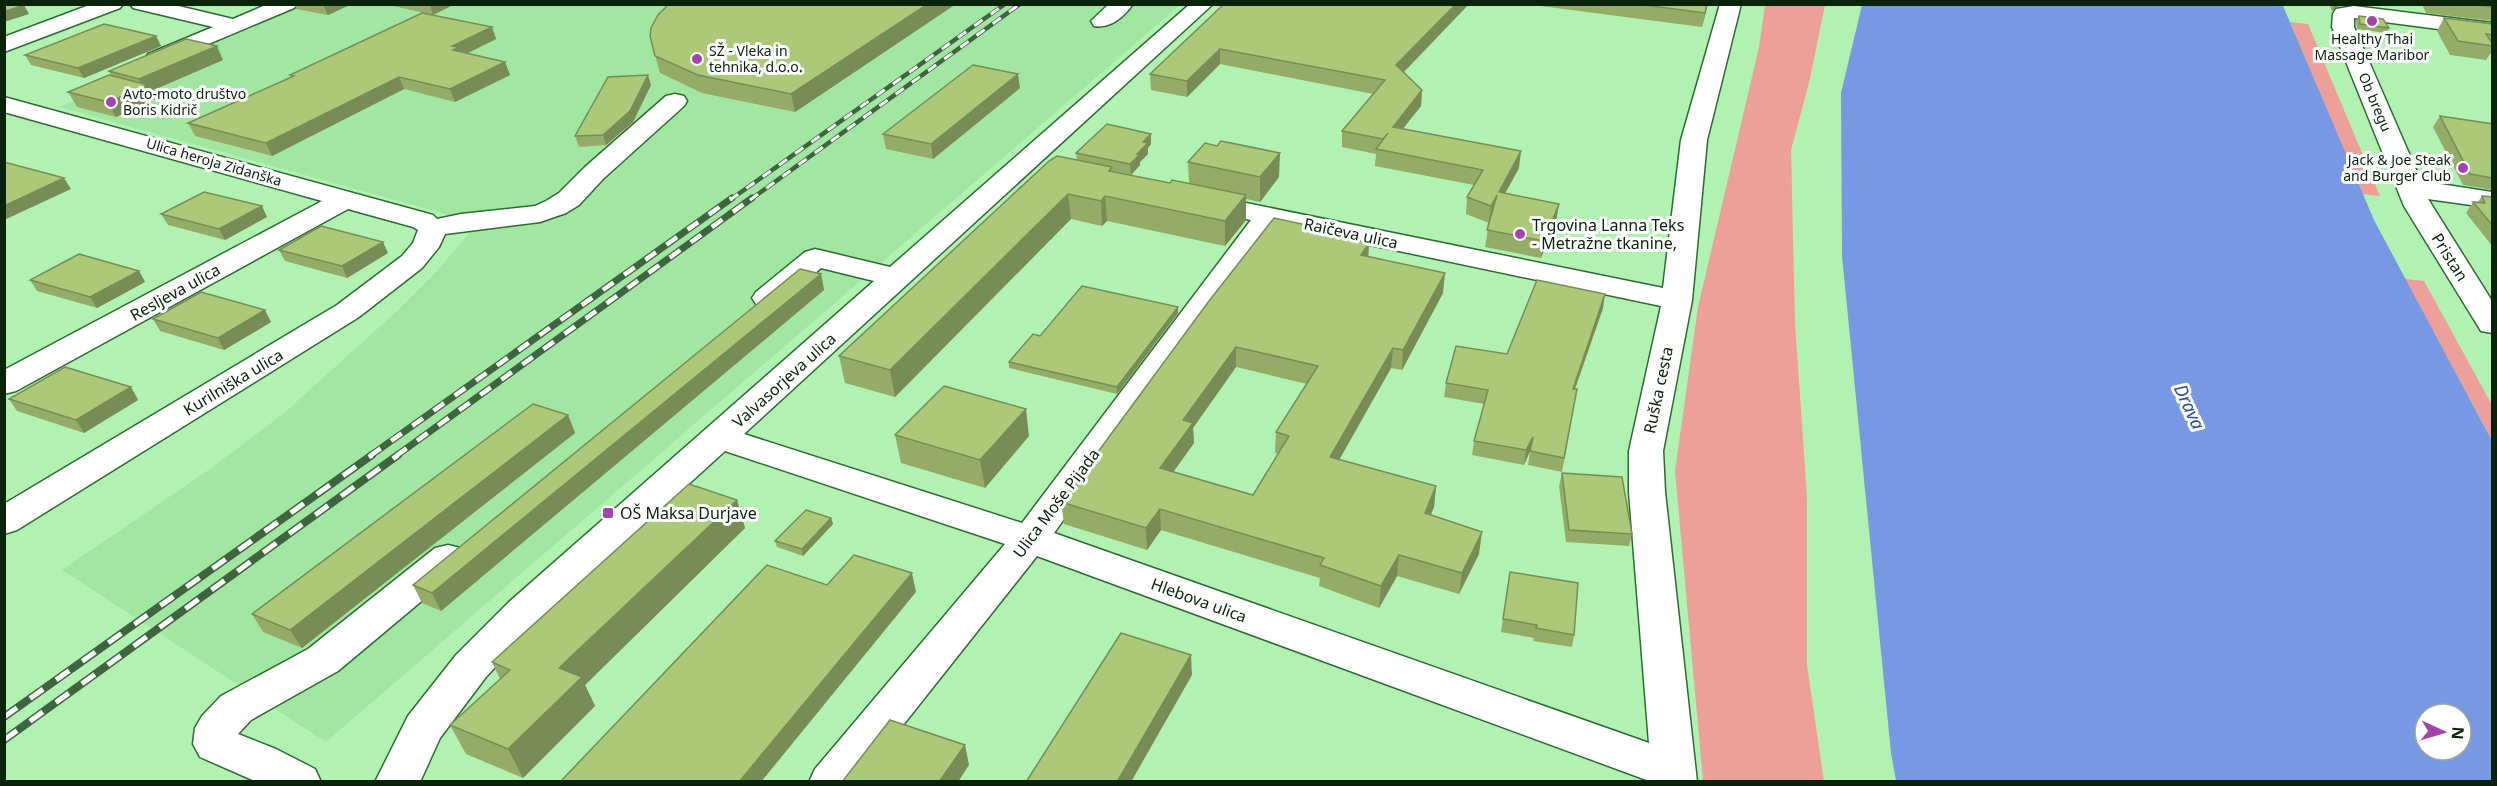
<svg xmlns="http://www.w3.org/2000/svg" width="2497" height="786" font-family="'Noto Sans',sans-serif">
<rect width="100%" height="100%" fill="#b1f2b2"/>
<polygon fill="#a1e7a2" points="300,5 1180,5 326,742 62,570 210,469 284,413 396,312 436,272 478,223 59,107"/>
<g fill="#eca099">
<polygon points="1765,5 1825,5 1809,83 1791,150 1795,323 1807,497 1807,665 1824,781 1703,781 1675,471 1698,307 1759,47"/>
<polygon points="2290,22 2308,24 2380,196 2361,194"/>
<polygon points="2405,279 2424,281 2492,405 2492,441"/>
</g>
<path fill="#7798e2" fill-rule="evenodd" d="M2273 4 2283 6 2374 220 2492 441V781H1896L1891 753 1842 256 1841 93 1862 5ZM2425 714H2461V750H2425Z"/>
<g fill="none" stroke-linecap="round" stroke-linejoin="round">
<defs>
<g id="minor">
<polygon points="92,4 123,4 120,8 4,52 4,37"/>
<polygon points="130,4 170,4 233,19 268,4 297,4 294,8 156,66 148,64 145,59 148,54 213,27 133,8"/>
<path d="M1109 4H1133C1124 17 1110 29 1094 26L1091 21Z"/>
<path d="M1190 4H1213L744 434 1022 523 1251 220 1236 217 1232 211 1236 205 1246 203 1663 288 1681 140 1720 4H1741L1707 140 1692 300 1663 451 1665 492 1697 782H1652L1037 556 858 782H809L815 769 1005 544 725 451 537 622 486 677 440 738 420 782H375L408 716 456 655 509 602 874 281 821 268C802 284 782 311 756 304L752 298 756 292 805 252 815 249 890 267ZM1275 225 1661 306 1629 451V492L1649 743 1054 533Z"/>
<polygon points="2354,6 2492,23 2492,36 2354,18 2354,27 2421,181 2492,192 2492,208 2428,199 2492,301 2492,333 2481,331 2404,206 2332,27 2333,14 2336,9"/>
<polygon points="675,94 684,96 687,101 684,106 603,179 579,205 566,213 540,222 445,234 439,247 422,268 359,317 17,530 4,534 4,504 337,305 402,256 413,243 418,230 413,227 348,209 16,391 4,394 4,370 322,201 4,112 4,97 433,215 437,219 461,214 535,206 546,201 559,193 585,167 666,96"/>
<polygon points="448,545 461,548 467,558 461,568 338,671 251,720 238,734 276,749 315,769 321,782 257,782 200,757 193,744 195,728 202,716 221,696 308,649 435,548"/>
</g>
</defs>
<use href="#minor" stroke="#2d6b32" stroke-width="3"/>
<use href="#minor" fill="#fff" fill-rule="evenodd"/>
<defs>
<g id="rail-far2">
<polyline points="730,200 1005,4"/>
<polyline points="750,200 1020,4"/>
</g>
<g id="rail-far1">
<polyline points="370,456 732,198"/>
<polyline points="396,456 752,198"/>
</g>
<g id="rail">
<polyline points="4,717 372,455"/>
<polyline points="4,740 398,455"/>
</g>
</defs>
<use href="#rail-far2" stroke="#3f6540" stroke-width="4.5"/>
<use href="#rail-far1" stroke="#3f6540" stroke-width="7"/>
<use href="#rail" stroke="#3f6540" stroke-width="8"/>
<use href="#rail-far2" stroke="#fff" stroke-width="3" stroke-dasharray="10" stroke-linecap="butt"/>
<use href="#rail-far1" stroke="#fff" stroke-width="4.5" stroke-dasharray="13" stroke-linecap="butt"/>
<use href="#rail" stroke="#fff" stroke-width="5" stroke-dasharray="16" stroke-linecap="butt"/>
</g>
<g fill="#94ac68" fill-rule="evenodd">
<polygon points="295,4 352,4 328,15 296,9"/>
<polygon points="384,4 455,4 433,15"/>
<polygon points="669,4 956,4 795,112 702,93 660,73 650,36"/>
<polygon points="1224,4 1469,4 1404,72 1422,90 1421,106 1403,129 1519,168 1505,193 1559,204 1556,221 1541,258 1485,247 1489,223 1466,214 1467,197 1474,185 1375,166 1376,154 1342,147 1342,131 1373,94 1220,64 1187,97 1151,90 1150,74"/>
<polygon points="1533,4 1708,4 1702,27 1533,5"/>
<polygon points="2329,4 2349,4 2336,7 2332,11"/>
<polygon points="2422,4 2493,4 2493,21 2426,13"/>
<polygon points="2359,16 2389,28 2386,33 2357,29 2356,21"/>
<polygon points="2444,18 2493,24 2493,50 2486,60 2450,55 2437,31"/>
<polygon points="492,27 496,39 467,53 505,62 510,75 455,102 404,89 272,156 195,136 188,123 291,77 290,75"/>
<polygon points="156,36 161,46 84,78 31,65 25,55"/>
<polygon points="223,60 151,91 156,99 116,117 77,107 68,92 111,76 109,71"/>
<polygon points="651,85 633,122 606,145 579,147 575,136"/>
<polygon points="1020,88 933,159 886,149 883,134"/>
<polygon points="2440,116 2493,124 2493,190 2463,185 2433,127"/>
<polygon points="1151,144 1148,148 1148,154 1140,162 1140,165 1131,175 1113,171 1113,172 1170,183 1189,183 1188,162 1279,177 1260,202 1246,199 1246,220 1225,246 1107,221 1102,226 1071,219 895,397 845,383 839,356 1077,160 1076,153"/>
<polygon points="2482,196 2493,197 2493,247 2466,213 2473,202 2478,202"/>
<polygon points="161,214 267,217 225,240 168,225"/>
<path d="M1334 235 1369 243 1368 257 1443 293 1402 370 1391 368 1339 459 1436 486 1434 507 1431 515 1479 554 1459 594 1397 576 1379 608 1319 586 1320 578 1161 530 1147 550 1064 524 1061 502ZM1236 367 1307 384 1276 432 1275 453 1278 454 1253 495 1173 472 1194 443 1193 428Z"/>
<polygon points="279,250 388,253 347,278 285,261"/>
<polygon points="139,271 145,282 97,308 37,291 30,280"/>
<polygon points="821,274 824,290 441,611 422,603 413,585"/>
<polygon points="1178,307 1178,313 1117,394 1009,368 1009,362 1040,336"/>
<polygon points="1603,308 1575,389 1577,389 1562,472 1528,465 1530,451 1524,465 1472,455 1474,441 1484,404 1444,397 1446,383 1507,354"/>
<polygon points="153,319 271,322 224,350 160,331"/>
<polygon points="131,387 138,400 84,433 17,411 9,399"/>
<polygon points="568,415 575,433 302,648 263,632 252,614"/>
<polygon points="895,435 1029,436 985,488 901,463"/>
<polygon points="1562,473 1632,534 1629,546 1566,542 1559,486"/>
<polygon points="737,500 745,528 585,685 595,706 523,778 466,754 450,725 500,679 492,662"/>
<polygon points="831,518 833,524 803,556 777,547 775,541"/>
<polygon points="1510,572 1574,635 1572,647 1533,641 1534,638 1501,632"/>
</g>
<g fill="#788c55">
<polygon points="326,4 352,4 328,15 323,5"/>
<polygon points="431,4 455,4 433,15 430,5"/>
<polygon points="928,4 956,4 795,112 791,94"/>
<polygon points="1456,4 1469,4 1395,81 1396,65"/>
<polygon points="1707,4 1708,4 1702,27 1705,13"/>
<polygon points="2335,4 2349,4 2336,7 2332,11"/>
<polygon points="24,5 29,14 4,22 4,12"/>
<polygon points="492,27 496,39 462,56 458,62 452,46"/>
<polygon points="156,36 161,46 84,78 78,68"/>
<polygon points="217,46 223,60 151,91 156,99 116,117 108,102 143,87 139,79"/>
<polygon points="1220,49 1220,64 1187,97 1187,81"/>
<polygon points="505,62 510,75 455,102 450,89"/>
<polygon points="1018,74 1020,88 933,159 931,144"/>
<polygon points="648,75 651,85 633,122 606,145 603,135"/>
<polygon points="399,77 404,89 272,156 266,143"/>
<polygon points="1422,90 1421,106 1391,143 1393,127"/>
<polygon points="1151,134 1151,144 1148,148 1148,154 1140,162 1140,165 1131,175 1130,164 1137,154 1143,142"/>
<polygon points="1521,151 1519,168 1496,210 1499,192"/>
<polygon points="1280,153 1279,177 1260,202 1260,177"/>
<polygon points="64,178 71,189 4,220 4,206"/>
<polygon points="1068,194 1071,219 895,397 890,370"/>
<polygon points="1246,195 1246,220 1225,246 1225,221"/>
<polygon points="1497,195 1489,223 1491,206"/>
<polygon points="1105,196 1107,221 1102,226 1101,201"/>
<polygon points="1559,204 1556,221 1541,258 1544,241"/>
<polygon points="262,206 267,217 225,240 219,229"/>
<polygon points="383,242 388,253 347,278 342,266"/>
<polygon points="1369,243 1368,262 1361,255"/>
<polygon points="139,271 145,282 97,308 90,297"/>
<polygon points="1445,273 1443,293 1402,370 1403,350"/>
<polygon points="821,274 824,290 441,611 432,593"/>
<polygon points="1605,294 1603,308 1570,403 1573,389"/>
<polygon points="1178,307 1178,313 1117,394 1117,387"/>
<polygon points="265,310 271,322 224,350 218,338"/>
<polygon points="1236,347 1236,367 1193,428 1194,443 1161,489 1160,468 1183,420"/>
<polygon points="1393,348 1391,368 1329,478 1330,457"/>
<polygon points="131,387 138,400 84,433 76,420"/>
<polygon points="1026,409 1029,436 985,488 980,460"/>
<polygon points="568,415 575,433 302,648 290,630"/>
<polygon points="1533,437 1530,451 1524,465 1526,450"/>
<polygon points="1436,486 1434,507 1422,534 1425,513"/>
<polygon points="737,500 745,528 585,685 595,706 523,778 508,749 559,668"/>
<polygon points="1160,509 1161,530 1147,550 1146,528"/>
<polygon points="831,518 833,524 803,556 802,549"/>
<polygon points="1482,532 1479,554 1459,594 1462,573"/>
<polygon points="1399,555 1397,576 1379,608 1381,586"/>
<polygon points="912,573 916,592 761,782 739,782"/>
<polygon points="1191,655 1192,675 1131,782 1117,782"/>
<polygon points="965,745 969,765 958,782 939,782"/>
</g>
<g fill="#acc879" stroke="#788c55" stroke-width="1.5" fill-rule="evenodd">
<polygon points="4,4 22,4 24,5 4,12"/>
<polygon points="669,4 928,4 791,94 698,75 655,56 650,36 651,28 658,15"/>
<polygon points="1224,4 1456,4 1396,65 1422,90 1393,127 1521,151 1499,192 1559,204 1544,241 1487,230 1497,195 1491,206 1467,197 1483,170 1376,149 1388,133 1383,139 1342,131 1385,80 1220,49 1187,81 1150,74"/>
<polygon points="1636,4 1707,4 1705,13"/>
<polygon points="2471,4 2493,4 2493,7"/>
<polygon points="422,13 492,27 452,46 459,47 453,50 505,62 450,89 399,77 266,143 188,123 294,76 290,75"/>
<polygon points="2359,16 2383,19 2389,28 2360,24"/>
<polygon points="2444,18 2493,24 2493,35 2486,34 2493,44 2493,46 2458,41"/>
<polygon points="104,24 156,36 78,68 25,55"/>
<polygon points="186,39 217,46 139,79 109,71"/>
<polygon points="973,65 1018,74 931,144 883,134"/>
<polygon points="109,75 148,85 108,102 68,92"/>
<polygon points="648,75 630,111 603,135 575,136 608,77"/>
<polygon points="2440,116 2493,124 2493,178 2470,174"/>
<polygon points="1107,124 1151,134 1143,142 1148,143 1137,154 1140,154 1130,164 1076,153"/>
<polygon points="1221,141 1280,153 1260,177 1188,162 1205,143 1217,146"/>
<polygon points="1057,156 1112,167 1109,171 1170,183 1172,180 1246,195 1225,221 1105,196 1101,201 1068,194 890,370 839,356 1049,161"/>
<polygon points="4,162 64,178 4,206"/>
<polygon points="204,192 262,206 219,229 161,214"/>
<polygon points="2482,196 2493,197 2493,226 2473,202 2485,203"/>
<path d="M1274 218 1334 231 1332 235 1369 243 1361 255 1445 273 1403 350 1393 348 1330 457 1436 486 1425 513 1482 532 1462 573 1399 555 1381 586 1320 565 1324 558 1160 509 1146 528 1061 502 1209 301ZM1236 347 1318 366 1276 432 1289 436 1253 495 1160 468 1193 423 1183 420Z"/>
<polygon points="321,226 383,242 342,266 279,250"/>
<polygon points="79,254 139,271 90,297 30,280"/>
<polygon points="800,269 821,274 432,593 413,585"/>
<polygon points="1537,280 1605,294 1573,389 1577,389 1564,458 1530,451 1533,437 1526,450 1474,441 1488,390 1446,383 1456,346 1507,354"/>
<polygon points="1082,286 1178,307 1117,387 1009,362 1033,334 1040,336"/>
<polygon points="201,292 265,310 218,338 153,319"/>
<polygon points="65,367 131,387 76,420 9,399"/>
<polygon points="944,386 1026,409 980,460 895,435"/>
<polygon points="533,404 568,415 290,630 252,614"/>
<polygon points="1562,473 1622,477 1632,534 1569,530"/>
<polygon points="689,484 737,500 559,668 582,677 508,749 450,725 510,670 492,662"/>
<polygon points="806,510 831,518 802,549 775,541"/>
<polygon points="854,555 912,573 739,782 560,782 767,565 827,585"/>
<polygon points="1510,572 1578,583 1574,635 1536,628 1537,625 1503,619"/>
<polygon points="1121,633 1191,655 1117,782 1026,782"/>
<polygon points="890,720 965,745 939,782 842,782"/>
</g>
<g fill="#a443ab" stroke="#fff" stroke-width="2">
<circle cx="2372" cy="21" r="6"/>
<circle cx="697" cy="59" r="6"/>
<circle cx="111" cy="102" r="6"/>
<circle cx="2463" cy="168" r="6"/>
<circle cx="1520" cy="234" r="6"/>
<rect x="602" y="507" width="12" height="12" rx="3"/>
</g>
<g text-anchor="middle" stroke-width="6" stroke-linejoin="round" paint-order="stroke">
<g font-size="14" fill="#09230b" stroke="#fff" text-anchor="start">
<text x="2372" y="44" text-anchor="middle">Healthy Thai<tspan x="2372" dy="16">Massage Maribor</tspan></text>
<text x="709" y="56">SŽ - Vleka in<tspan x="709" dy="16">tehnika, d.o.o.</tspan></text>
<text x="123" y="99">Avto-moto društvo<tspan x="123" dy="16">Boris Kidrič</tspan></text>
<text x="2451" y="165" text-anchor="end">Jack &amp; Joe Steak<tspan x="2451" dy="16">and Burger Club</tspan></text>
</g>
<g font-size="14" fill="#09230b" stroke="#fff">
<text transform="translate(2375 102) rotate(67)" y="5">Ob bregu</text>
<text transform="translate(214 162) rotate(16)" y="5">Ulica heroja Zidanška</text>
</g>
<g font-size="16" fill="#09230b" stroke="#fff" text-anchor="start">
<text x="1532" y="231">Trgovina Lanna Teks<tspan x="1532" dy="18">- Metražne tkanine,</tspan></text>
<text x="620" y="519">OŠ Maksa Durjave</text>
</g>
<g font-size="16" fill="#09230b" stroke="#fff">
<text transform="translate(1351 233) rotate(12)" y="6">Raičeva ulica</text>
<text transform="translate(2450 257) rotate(58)" y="6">Pristan</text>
<text transform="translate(175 292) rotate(-29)" y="6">Resljeva ulica</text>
<text transform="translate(784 380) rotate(-42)" y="6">Valvasorjeva ulica</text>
<text transform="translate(233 382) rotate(-31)" y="6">Kurilniška ulica</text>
<text transform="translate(1658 390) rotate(-78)" y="6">Ruška cesta</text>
<text transform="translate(1056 503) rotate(-53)" y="6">Ulica Moše Pijada</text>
<text transform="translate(1199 600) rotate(20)" y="6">Hlebova ulica</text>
</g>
<g font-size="18" font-style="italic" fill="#2a4ba2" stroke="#fff">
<text transform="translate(2189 407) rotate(65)" y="6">Drava</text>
</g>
</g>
<rect width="2497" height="786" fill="none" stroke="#09230b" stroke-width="12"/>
<g transform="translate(2443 732) rotate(94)"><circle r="28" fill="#ffffff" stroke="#9da79d" stroke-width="1.5"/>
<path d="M0-4.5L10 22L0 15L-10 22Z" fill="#a443ab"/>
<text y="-9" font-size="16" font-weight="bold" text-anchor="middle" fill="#09230b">N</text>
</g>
</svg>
